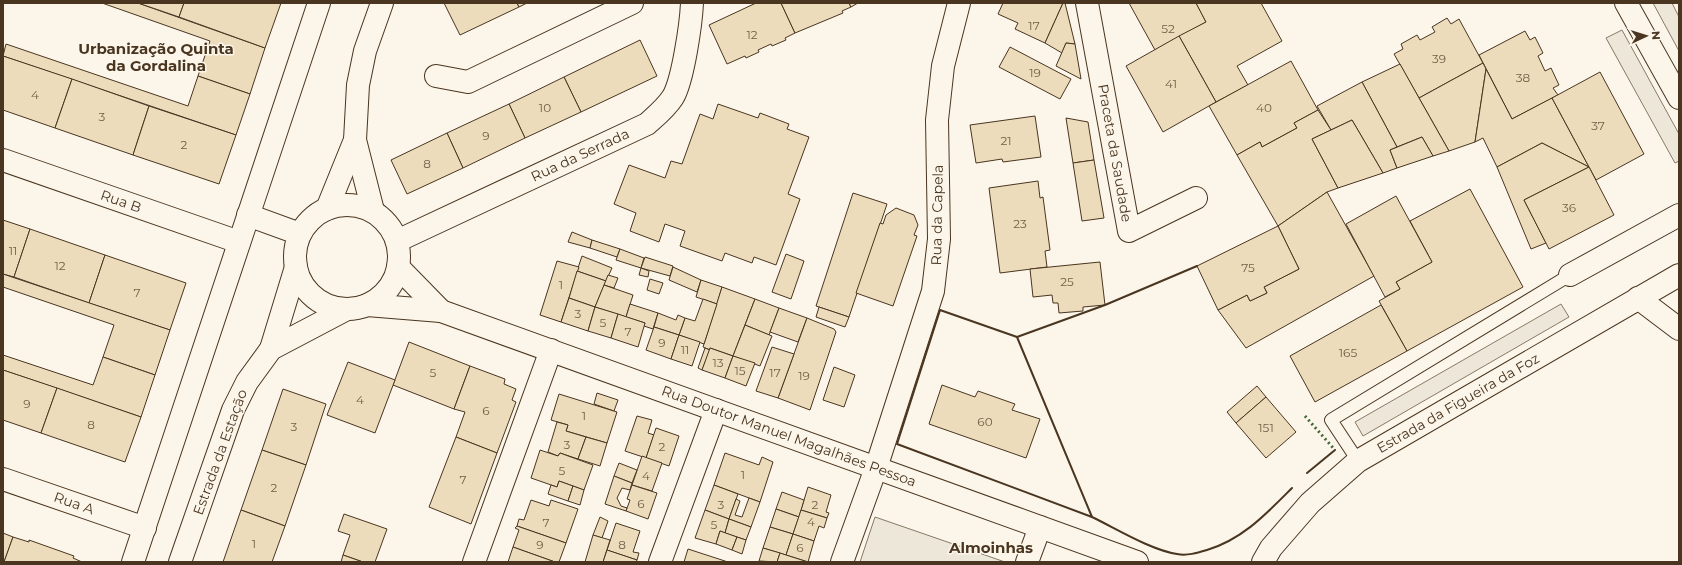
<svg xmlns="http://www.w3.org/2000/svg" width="1682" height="565" font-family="Montserrat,sans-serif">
<rect width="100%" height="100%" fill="#fbf6e9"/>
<g fill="#ede7d9" stroke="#887966">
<polygon points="1653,3 1672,3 1679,17 1679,51"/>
<polygon points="1622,30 1679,134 1679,161 1675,163 1606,38"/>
<polygon points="1561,304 1569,317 1363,436 1355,422"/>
<polygon points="875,517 959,546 1005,562 860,562"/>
</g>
<g fill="#ecdcbc" stroke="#4a3520">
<polygon points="102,3 138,3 265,48 250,94 198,76 210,41"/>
<polygon points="138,3 184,3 179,17"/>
<polygon points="184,3 281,3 265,48 179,17"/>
<polygon points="444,3 517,3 519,7 460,35"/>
<polygon points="517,3 527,3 519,7"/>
<polygon points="756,3 781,3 795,33 785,38 786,40 772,46 771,44 758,50 759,52 746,58 745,56 727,64 709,25"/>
<polygon points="781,3 849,3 851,7 842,11 843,13 795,33"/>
<polygon points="849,3 858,3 851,7"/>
<polygon points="1003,3 1063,3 1045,43 1015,29 1018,23 998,14"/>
<polygon points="1063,3 1065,3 1075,44 1066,43 1062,53 1045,43"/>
<polygon points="1129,3 1196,3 1206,22 1155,50"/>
<polygon points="1196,3 1261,3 1282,41 1237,66 1248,85 1216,102 1179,36 1206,22"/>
<polygon points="1447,18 1451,24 1459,19 1483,63 1419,98 1394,54 1403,49 1401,44 1417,35 1420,40 1435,32 1432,27"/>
<polygon points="1525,31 1530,40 1535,37 1543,53 1538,56 1545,71 1551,68 1559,85 1553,88 1558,95 1512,119 1479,55"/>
<polygon points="1179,36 1216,102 1163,132 1126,66"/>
<polygon points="640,40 657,76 581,112 564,77"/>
<polygon points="1066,43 1075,44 1081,79 1056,66"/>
<polygon points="6,44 188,106 198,76 250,94 236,135 3,56"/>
<polygon points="1010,47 1071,79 1060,99 999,67"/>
<polygon points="3,56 72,79 55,128 3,110"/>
<polygon points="1291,61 1318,110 1294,123 1297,128 1262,147 1260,142 1237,155 1209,106"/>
<polygon points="1483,63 1486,69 1475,142 1449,151 1419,98"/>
<polygon points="1400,64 1419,98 1449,151 1433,156 1422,137 1397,147 1362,82"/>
<polygon points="1486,69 1512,119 1552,98 1589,167 1542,143 1497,167 1483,138 1475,142"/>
<polygon points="1600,72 1644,154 1596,180 1552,98"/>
<polygon points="564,77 581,112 525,138 509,104"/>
<polygon points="72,79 149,106 133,155 55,128"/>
<polygon points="1362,82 1397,147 1390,150 1397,168 1383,173 1352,120 1331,130 1317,106"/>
<polygon points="509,104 525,138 463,168 447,133"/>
<polygon points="718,104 758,118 760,113 789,124 787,129 809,137 788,194 800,199 776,265 754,257 752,263 725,253 722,261 680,246 685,231 665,224 659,242 630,231 636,213 614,204 629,165 665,178 671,161 682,164 700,114 713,119"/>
<polygon points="149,106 236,135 219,184 133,155"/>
<polygon points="1318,110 1331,130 1312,139 1338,188 1327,192 1278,226 1237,155 1260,142 1262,147 1297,128 1294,123"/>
<polygon points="1035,116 1041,157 1003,162 1002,159 976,163 970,125"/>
<polygon points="1066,118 1088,122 1094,160 1073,163"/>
<polygon points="1352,120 1383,173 1338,188 1312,139"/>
<polygon points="447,133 463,168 407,194 391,160"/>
<polygon points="1422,137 1433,156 1397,168 1390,150"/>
<polygon points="1542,143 1589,167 1524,200 1546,243 1531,249 1497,167"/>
<polygon points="1094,160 1104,218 1082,221 1073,163"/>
<polygon points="1589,167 1614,215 1549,249 1524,200"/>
<polygon points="1038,181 1040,198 1043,197 1050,250 1045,251 1047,267 1000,273 989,188"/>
<polygon points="1470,189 1523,287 1407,351 1379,301 1400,289 1396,282 1432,262 1410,221"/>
<polygon points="1327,192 1374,276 1246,348 1218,310 1247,295 1250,301 1267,293 1264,287 1299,269 1278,226"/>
<polygon points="853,193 887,204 849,317 816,306"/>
<polygon points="1396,196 1432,262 1396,282 1400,289 1385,297 1346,224"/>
<polygon points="896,208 914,215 918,225 914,235 917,236 893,306 856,293 880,223 883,224 886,215"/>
<polygon points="3,220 30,229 14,277 3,274"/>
<polygon points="1278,226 1299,269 1264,287 1267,293 1250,301 1247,295 1218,310 1197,266"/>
<polygon points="30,229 105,255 89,303 14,277"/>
<polygon points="572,232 592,240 590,248 568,242"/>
<polygon points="592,240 620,249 617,257 590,248"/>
<polygon points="620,249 644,258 641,268 616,260"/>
<polygon points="786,254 804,261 791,299 772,292"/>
<polygon points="105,255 186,283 170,330 89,303"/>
<polygon points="582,256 612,268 606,281 577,271"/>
<polygon points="645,257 673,266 670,276 641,268"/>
<polygon points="557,261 579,267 561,322 540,315"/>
<polygon points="1100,262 1105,305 1083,307 1083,311 1059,313 1058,303 1053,303 1052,295 1033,297 1030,269"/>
<polygon points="673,267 701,280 697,292 669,280"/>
<polygon points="641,268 649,271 648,277 639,275"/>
<polygon points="577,271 606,281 595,307 569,298"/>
<polygon points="3,274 170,330 155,375 103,357 114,325 3,287"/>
<polygon points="608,275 618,278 614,288 604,285"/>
<polygon points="650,279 663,283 659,294 647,290"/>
<polygon points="701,280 722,287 717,304 696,297"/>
<polygon points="604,285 633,295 626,317 595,307"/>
<polygon points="722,287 755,299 733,356 710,348 710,350 703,347"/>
<polygon points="569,298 595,307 588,331 561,322"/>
<polygon points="703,299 717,304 704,344 679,335 685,318 695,321"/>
<polygon points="755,299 779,308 769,335 745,325"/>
<polygon points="630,304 658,313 653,329 644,326 645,323 626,317"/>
<polygon points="1381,305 1407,351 1315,402 1290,356"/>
<polygon points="595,307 618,314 611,338 588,331"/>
<polygon points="819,307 849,317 845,327 816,317"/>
<polygon points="779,308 807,318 798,342 770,332"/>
<polygon points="658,313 676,320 678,315 685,318 679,335 654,327"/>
<polygon points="618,314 645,323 638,347 611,338"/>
<polygon points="807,318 834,329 836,332 810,410 778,398"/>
<polygon points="745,325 772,336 760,366 733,356"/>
<polygon points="654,327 679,335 671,359 646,350"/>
<polygon points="679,335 700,342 692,366 671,359"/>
<polygon points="409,342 470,366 454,409 393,385"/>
<polygon points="772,347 794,354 778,398 756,391"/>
<polygon points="705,348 710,350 702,370 698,368"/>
<polygon points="710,348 733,356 725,378 702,370"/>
<polygon points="3,355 93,385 103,357 155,375 141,417 3,370"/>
<polygon points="733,356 755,363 746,386 725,378"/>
<polygon points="348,362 395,380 375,433 327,415"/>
<polygon points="470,366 505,379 504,384 516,389 512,400 516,402 497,453 456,437 465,412 454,409"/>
<polygon points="834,367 855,375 844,407 823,400"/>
<polygon points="3,370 57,388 41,433 3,420"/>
<polygon points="942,385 975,397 978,391 1015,404 1012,410 1040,419 1026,458 929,424"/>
<polygon points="1257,386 1266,397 1236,423 1227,412"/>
<polygon points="57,388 141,417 125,462 41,433"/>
<polygon points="283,389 326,404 306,465 262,450"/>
<polygon points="597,393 618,400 614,411 594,404"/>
<polygon points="559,394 617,412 607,443 566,431 568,425 551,420"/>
<polygon points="1266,397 1296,432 1266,458 1236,423"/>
<polygon points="637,416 652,420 648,433 654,435 646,458 625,451"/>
<polygon points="557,422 568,425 566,431 586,437 578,459 560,453 558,456 548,452"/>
<polygon points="656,428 679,436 669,466 646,458"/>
<polygon points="456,437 497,453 471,524 429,507"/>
<polygon points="586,437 607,443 600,466 578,459"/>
<polygon points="262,450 306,465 285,526 241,510"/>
<polygon points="540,450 558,456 560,453 593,465 584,490 559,481 557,487 531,478"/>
<polygon points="725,453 759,465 762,457 773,462 760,502 714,485"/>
<polygon points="642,456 662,463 652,491 632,485"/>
<polygon points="619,463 637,470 632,483 614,476"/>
<polygon points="614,476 632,483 630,490 622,488 617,498 621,506 627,508 626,511 605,504"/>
<polygon points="559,481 573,486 568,501 548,494 551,485 557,487"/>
<polygon points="632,485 657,493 648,519 626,511 630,500 627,499"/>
<polygon points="714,485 738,494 729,519 705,510"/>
<polygon points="573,486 584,490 580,505 568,501"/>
<polygon points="808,487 831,495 826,512 829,513 827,518 801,510"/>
<polygon points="782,492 804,500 799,517 776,509"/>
<polygon points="749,498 760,502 751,527 729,519 736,499 740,501 735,515 742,517"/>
<polygon points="531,500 549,506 551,500 578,509 566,543 517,526 519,519 524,520"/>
<polygon points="776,509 799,517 793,534 770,527"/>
<polygon points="241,510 285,526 272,562 223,562"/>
<polygon points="705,510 729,519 725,533 720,531 716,544 695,538"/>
<polygon points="801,510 827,518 824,528 819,526 814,541 793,534"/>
<polygon points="344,514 387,529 375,562 363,562 343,555 350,535 338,531"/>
<polygon points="600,517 608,521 602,538 593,535"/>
<polygon points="729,519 751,527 746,540 725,533"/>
<polygon points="616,523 640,531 633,552 639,553 637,560 607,550"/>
<polygon points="517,526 566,543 559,562 555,562 513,547 519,530 515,528"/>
<polygon points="770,527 793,534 786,555 763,548"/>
<polygon points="720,531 737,537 732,550 716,544"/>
<polygon points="3,533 13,537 4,562 3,562"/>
<polygon points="793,534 814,541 808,562 786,555"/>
<polygon points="593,535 610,540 603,562 585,562"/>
<polygon points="13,537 29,542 29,540 74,556 73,558 82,562 4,562"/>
<polygon points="737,537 746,540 742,554 732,550"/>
<polygon points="513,547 555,562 508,562"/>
<polygon points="763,548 780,553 777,562 759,561"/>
<polygon points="688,549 728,562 684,562"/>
<polygon points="607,550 637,560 636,562 603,562"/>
<polygon points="780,553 786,555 808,562 777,562"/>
<polygon points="343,555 363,562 341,562"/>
</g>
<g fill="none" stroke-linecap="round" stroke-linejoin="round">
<defs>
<polyline id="lane" points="1358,461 1331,420 1570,275"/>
<g id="street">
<polyline points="1087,3 1129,231 1196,198"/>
<polyline points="1626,3 1679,98"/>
<polyline points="436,76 468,82 632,3"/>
<polyline points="3,160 239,242"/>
<polyline points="248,215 300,234"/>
<path d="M397 241 647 124C656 116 666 108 673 97 683 80 691 24 692 3"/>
<polyline points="1570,275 1679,215"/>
<polyline points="1638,298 1679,329"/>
<polyline points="3,479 145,528"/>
<polyline points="133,562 319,3"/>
<polyline points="474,562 551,350"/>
<polyline points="660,562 716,410"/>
<polyline points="842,562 876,468 933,291 939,239 937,120 943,66 959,3"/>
<polyline points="1027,562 1040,527"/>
</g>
<g id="secondary">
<circle cx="347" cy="257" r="52"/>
<polyline points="327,209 355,140"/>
<polyline points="373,211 355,140 358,85 365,51 382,3"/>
<polyline points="398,267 441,311"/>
<polyline points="367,305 441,311 1137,562"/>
<polyline points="271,349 296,267"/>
<polyline points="180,562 233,410 247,382 271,349 347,309"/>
<polyline points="1263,562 1271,548 1310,503 1358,461 1679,275"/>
</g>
</defs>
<use href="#lane" stroke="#4a3520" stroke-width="14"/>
<use href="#street" stroke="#4a3520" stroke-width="24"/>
<use href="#secondary" stroke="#4a3520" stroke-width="24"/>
<use href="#lane" stroke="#fbf6e9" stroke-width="12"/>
<use href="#street" stroke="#fbf6e9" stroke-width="22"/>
<use href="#secondary" stroke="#fbf6e9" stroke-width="22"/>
<polyline stroke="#436837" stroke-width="3" stroke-dasharray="2 3" stroke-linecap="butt" points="1305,416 1335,450"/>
<g stroke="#4a3520" stroke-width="2">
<polygon points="940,310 1017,337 1092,517 897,444"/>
<polyline points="1017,337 1105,305 1197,266"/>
<polyline points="1307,473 1335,450"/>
<path d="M1092 517C1117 529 1151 550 1177 554 1187 556 1197 553 1207 550 1243 539 1266 514 1292 488"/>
</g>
</g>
<g text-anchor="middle" stroke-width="3" stroke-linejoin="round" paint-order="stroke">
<g font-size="12" fill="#725f47">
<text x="1034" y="30">17</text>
<text x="1168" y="33">52</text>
<text x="752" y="39">12</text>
<text x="1439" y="63">39</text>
<text x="1035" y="77">19</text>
<text x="1523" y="82">38</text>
<text x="1171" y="88">41</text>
<text x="35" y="99">4</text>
<text x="545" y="112">10</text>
<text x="1264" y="112">40</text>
<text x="102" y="121">3</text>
<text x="1598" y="130">37</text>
<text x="486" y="140">9</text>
<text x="1006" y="145">21</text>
<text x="184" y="149">2</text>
<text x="427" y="168">8</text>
<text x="1569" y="212">36</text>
<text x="1020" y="228">23</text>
<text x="13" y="255">11</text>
<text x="60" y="270">12</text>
<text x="1248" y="272">75</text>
<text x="1067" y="286">25</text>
<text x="561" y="289">1</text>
<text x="137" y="297">7</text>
<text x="578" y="318">3</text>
<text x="603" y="327">5</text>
<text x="628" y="336">7</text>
<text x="662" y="347">9</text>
<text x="685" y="354">11</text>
<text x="1348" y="357">165</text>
<text x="718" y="367">13</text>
<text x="740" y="375">15</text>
<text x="433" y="377">5</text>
<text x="775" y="377">17</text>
<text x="804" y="380">19</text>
<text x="360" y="404">4</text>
<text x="27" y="408">9</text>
<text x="486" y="415">6</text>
<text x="584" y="420">1</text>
<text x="985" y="426">60</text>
<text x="91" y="429">8</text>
<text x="294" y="431">3</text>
<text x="1266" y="432">151</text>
<text x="567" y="449">3</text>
<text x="662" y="451">2</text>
<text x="562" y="475">5</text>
<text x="743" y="479">1</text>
<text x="646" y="480">4</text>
<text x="463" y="484">7</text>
<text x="274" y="492">2</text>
<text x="641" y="508">6</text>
<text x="721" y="509">3</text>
<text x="815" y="509">2</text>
<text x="811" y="526">4</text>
<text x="546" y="527">7</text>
<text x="714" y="529">5</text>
<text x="254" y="548">1</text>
<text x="540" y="549">9</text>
<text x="622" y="549">8</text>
<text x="800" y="552">6</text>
</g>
<g font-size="14" fill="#4a3520" stroke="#fbf6e9">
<text transform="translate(1115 153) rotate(80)" y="5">Praceta da Saudade</text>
<text transform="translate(580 155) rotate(-25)" y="5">Rua da Serrada</text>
<text transform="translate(121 201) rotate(19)" y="5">Rua B</text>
<text transform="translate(937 215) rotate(-89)" y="5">Rua da Capela</text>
<text transform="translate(1458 403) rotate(-30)" y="5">Estrada da Figueira da Foz</text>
<text transform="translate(789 436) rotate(20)" y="5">Rua Doutor Manuel Magalhães Pessoa</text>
<text transform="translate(220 452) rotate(-70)" y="5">Estrada da Estação</text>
<text transform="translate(74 503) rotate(19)" y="5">Rua A</text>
</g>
<g font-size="15" font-weight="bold" fill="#4a3520" stroke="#fbf6e9">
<text x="156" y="54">Urbanização Quinta<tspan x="156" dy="17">da Gordalina</tspan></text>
<text x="991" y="553">Almoinhas</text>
</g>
</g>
<rect width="1682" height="565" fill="none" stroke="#4a3520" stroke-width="8"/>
<g transform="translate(1646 36) rotate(86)" stroke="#fbf6e9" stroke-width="3" paint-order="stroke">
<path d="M0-3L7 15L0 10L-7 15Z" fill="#4a3520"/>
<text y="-6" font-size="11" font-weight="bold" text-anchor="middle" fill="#4a3520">N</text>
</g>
</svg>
